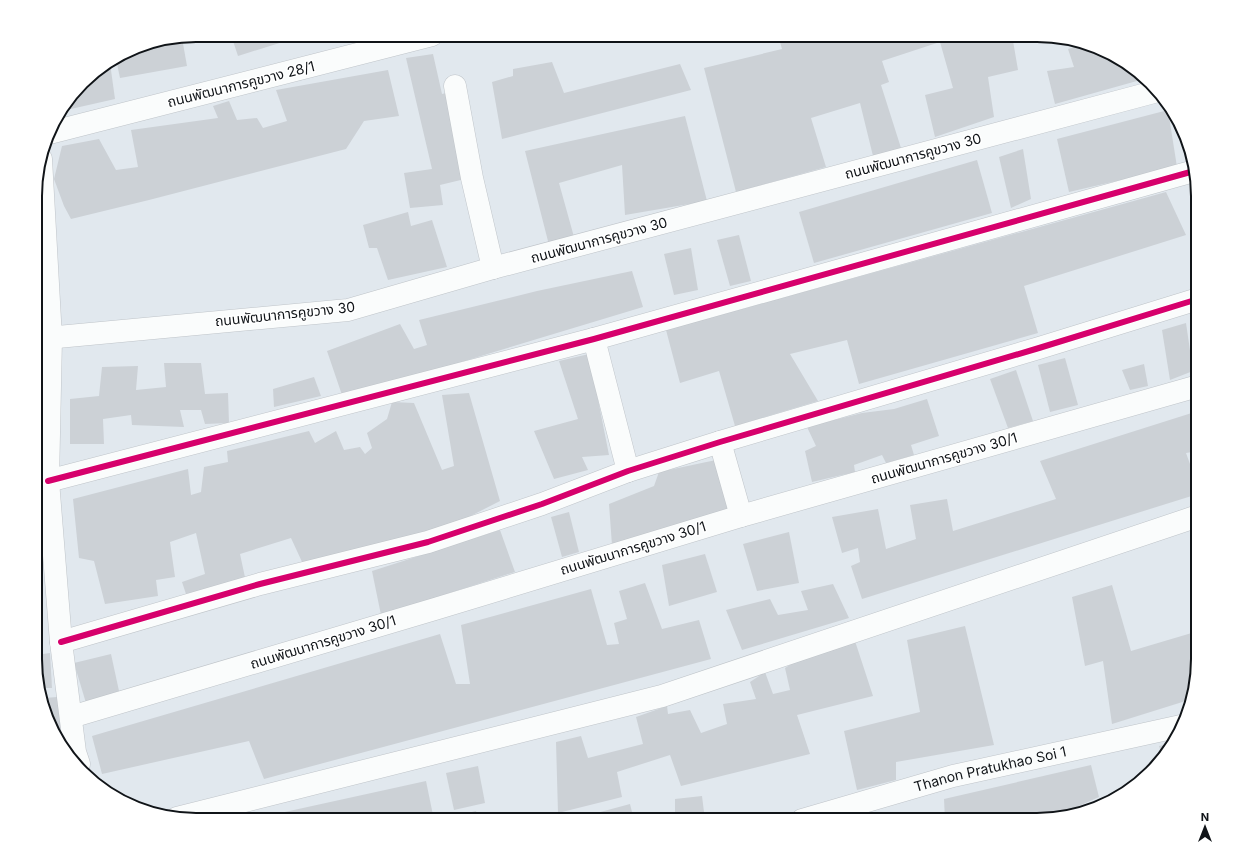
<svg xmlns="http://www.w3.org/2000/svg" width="1233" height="855" font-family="Inter,'Noto Sans Thai',sans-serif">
<rect width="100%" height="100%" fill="#e1e8ee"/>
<g fill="#ccd1d6">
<polygon points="231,35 305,35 238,56"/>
<polygon points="778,35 809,35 810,37 818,35 1012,35 1018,70 988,77 994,117 935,137 925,95 953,88 940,42 882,61 889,82 881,85 901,148 873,156 860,103 811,118 826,167 736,192 704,68 782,49"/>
<polygon points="182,38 187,66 120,78 116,59 135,47"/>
<polygon points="1087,43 1135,68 1144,79 1055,104 1047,71 1074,67 1068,49"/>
<polygon points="433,54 442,94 450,92 469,178 440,185 443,205 410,208 404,173 432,169 406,58"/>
<polygon points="552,62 564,93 680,64 691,90 502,139 492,82 513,76 513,69"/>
<polygon points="110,63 115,99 62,111 90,75"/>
<polygon points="388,70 399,116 364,121 346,149 149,200 71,219 64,206 54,179 62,146 99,139 116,170 138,167 131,130 218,118 213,106 229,101 237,120 257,118 263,128 287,121 276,90"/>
<polygon points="1168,110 1177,167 1069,192 1057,139"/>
<polygon points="685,116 707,201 625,215 622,165 559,183 574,237 549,245 525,151"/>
<polygon points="1023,149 1031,199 1011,208 999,157"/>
<polygon points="977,160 992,213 814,263 799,212"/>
<polygon points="1166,192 1186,235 1024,286 1038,333 859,384 847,340 790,354 818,401 735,426 719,371 680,383 666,330"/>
<polygon points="408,212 411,226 432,220 447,267 388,280 377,248 369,248 363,225"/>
<polygon points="739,235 751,281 730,286 717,240"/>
<polygon points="691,248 698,290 674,295 664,254"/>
<polygon points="632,271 643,307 375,388 342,395 327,351 400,324 414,349 427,345 419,320 537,291"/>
<polygon points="1186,323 1193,371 1170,380 1162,330"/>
<polygon points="589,354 609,455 582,457 588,470 554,479 534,431 578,419 559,361"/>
<polygon points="1065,358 1078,405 1050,412 1038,365"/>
<polygon points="164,363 201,363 205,394 228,393 229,423 205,424 201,410 180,410 184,427 132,425 131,415 103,419 104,444 70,444 70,399 99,396 102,367 138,366 136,390 166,387"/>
<polygon points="1144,364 1148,386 1130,390 1122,370"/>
<polygon points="1016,370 1033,421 1008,428 990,379"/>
<polygon points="314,377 321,396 274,407 273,389"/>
<polygon points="41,390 37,423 36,423 36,391"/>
<polygon points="469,393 500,501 449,527 303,564 291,538 240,554 246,582 186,594 182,582 205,574 196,533 170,542 175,577 156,580 158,596 105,604 94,561 79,558 73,499 188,469 191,495 201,492 204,467 228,462 227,451 309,431 315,443 336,431 344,450 360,447 365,454 372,448 367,433 387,419 392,402 414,403 442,470 454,466 442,395"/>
<polygon points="927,399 939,436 911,445 914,455 886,463 882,455 854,465 855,472 812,482 805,451 816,446 807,427 862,413 894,409"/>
<polygon points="1198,411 1198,451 1186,453 1198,486 1198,494 862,599 851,566 860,562 858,548 842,553 832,517 878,509 886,549 916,539 910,505 947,499 953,531 1056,499 1040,461"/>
<polygon points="716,460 732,509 612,545 609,504 654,486 659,472"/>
<polygon points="569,512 579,552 562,557 551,517"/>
<polygon points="500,530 515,572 381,615 372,571"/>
<polygon points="789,532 799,583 757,591 743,544"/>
<polygon points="705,554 717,592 669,606 662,565"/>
<polygon points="645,583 662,629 699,620 711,659 264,779 249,741 102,774 92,736 440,634 456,684 470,684 461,625 591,589 607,645 619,644 614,623 627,619 619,591"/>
<polygon points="833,584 849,618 742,650 726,610 770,599 778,615 808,610 801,591"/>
<polygon points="1112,585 1131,651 1195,632 1198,641 1198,669 1192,699 1112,724 1103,661 1085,666 1072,597"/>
<polygon points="965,626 994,745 896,762 896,780 857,790 844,731 920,712 907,640"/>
<polygon points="855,641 873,696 797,715 810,754 681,786 670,755 617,772 622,797 558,813 556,742 581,736 588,758 643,744 636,717 667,706 668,714 690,710 701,733 727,724 723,704 756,699 750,682 765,672 773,694 790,690 785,668 805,655"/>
<polygon points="50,653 52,688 39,688 36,680 36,655"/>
<polygon points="111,654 119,691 86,703 74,663"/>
<polygon points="58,697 65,749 57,740 43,698"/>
<polygon points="1172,743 1165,757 1163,758 1159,746"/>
<polygon points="1091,765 1099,797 1061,814 1037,820 945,820 944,799"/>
<polygon points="478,766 485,803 454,810 446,773"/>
<polygon points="426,781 434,820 253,820 253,819"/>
<polygon points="702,796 705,820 675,820 675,799"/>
<polygon points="630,804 634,820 594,820 593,814"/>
<polygon points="476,811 479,820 456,820 455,816"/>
</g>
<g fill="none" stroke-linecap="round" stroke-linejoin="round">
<defs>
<g id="minor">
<polyline points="455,86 472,178 493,268"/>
<polyline points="49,133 432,35"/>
<polyline points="41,159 51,338 48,481 61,642 75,752 79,764"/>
<polyline points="36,339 348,310 493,268 1154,92"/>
<polyline points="594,339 628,471"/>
<polyline points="720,442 741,516"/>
<polyline points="48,481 594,339 1194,171"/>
<polyline points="61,642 260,584 428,542 542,504 628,471 720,442 1039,348 1198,299"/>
<polyline points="71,717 435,609 741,516 1198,386"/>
<polyline points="177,818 662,696 1198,516"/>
<path id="s1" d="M802 820 953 776 1181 726"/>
</g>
</defs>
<use href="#minor" stroke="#bfc4c9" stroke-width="23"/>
<use href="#minor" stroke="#fafcfc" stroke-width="22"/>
<defs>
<g id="cycleway">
<polyline points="48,481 594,339 1194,171"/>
<polyline points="61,642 260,584 428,542 542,504 628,471 720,442 1039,348 1198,299"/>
</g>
</defs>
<use href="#cycleway" stroke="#fff" stroke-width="8"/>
<use href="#cycleway" stroke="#d6006c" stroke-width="6"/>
</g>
<g text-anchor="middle" stroke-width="3" stroke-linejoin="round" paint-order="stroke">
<g font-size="14" fill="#101418" stroke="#fff">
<text transform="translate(241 84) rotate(-14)" y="5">ถนนพัฒนาการคูขวาง 28/1</text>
<text transform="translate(913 156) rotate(-15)" y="5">ถนนพัฒนาการคูขวาง 30</text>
<text transform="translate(599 240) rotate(-15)" y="5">ถนนพัฒนาการคูขวาง 30</text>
<text transform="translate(285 314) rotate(-6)" y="5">ถนนพัฒนาการคูขวาง 30</text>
<text transform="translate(944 458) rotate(-16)" y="5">ถนนพัฒนาการคูขวาง 30/1</text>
<text transform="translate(633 548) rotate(-17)" y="5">ถนนพัฒนาการคูขวาง 30/1</text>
<text transform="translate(323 642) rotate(-17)" y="5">ถนนพัฒนาการคูขวาง 30/1</text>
<text dy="5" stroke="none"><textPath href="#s1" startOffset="195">Thanon Pratukhao Soi 1</textPath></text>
</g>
</g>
<path d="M0 0H1233V855H0ZM196 42H1037A154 154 0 0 1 1191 196V659A154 154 0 0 1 1037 813H196A154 154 0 0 1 42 659V196A154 154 0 0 1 196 42Z" fill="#fff" fill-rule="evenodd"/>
<path fill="none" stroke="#101418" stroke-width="2" d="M196 42H1037A154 154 0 0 1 1191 196V659A154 154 0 0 1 1037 813H196A154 154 0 0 1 42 659V196A154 154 0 0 1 196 42Z"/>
<g transform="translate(1205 827)" stroke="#ffffff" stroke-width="3" paint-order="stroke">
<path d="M0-3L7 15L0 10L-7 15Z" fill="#101418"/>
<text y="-6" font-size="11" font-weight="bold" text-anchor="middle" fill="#101418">N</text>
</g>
</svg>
